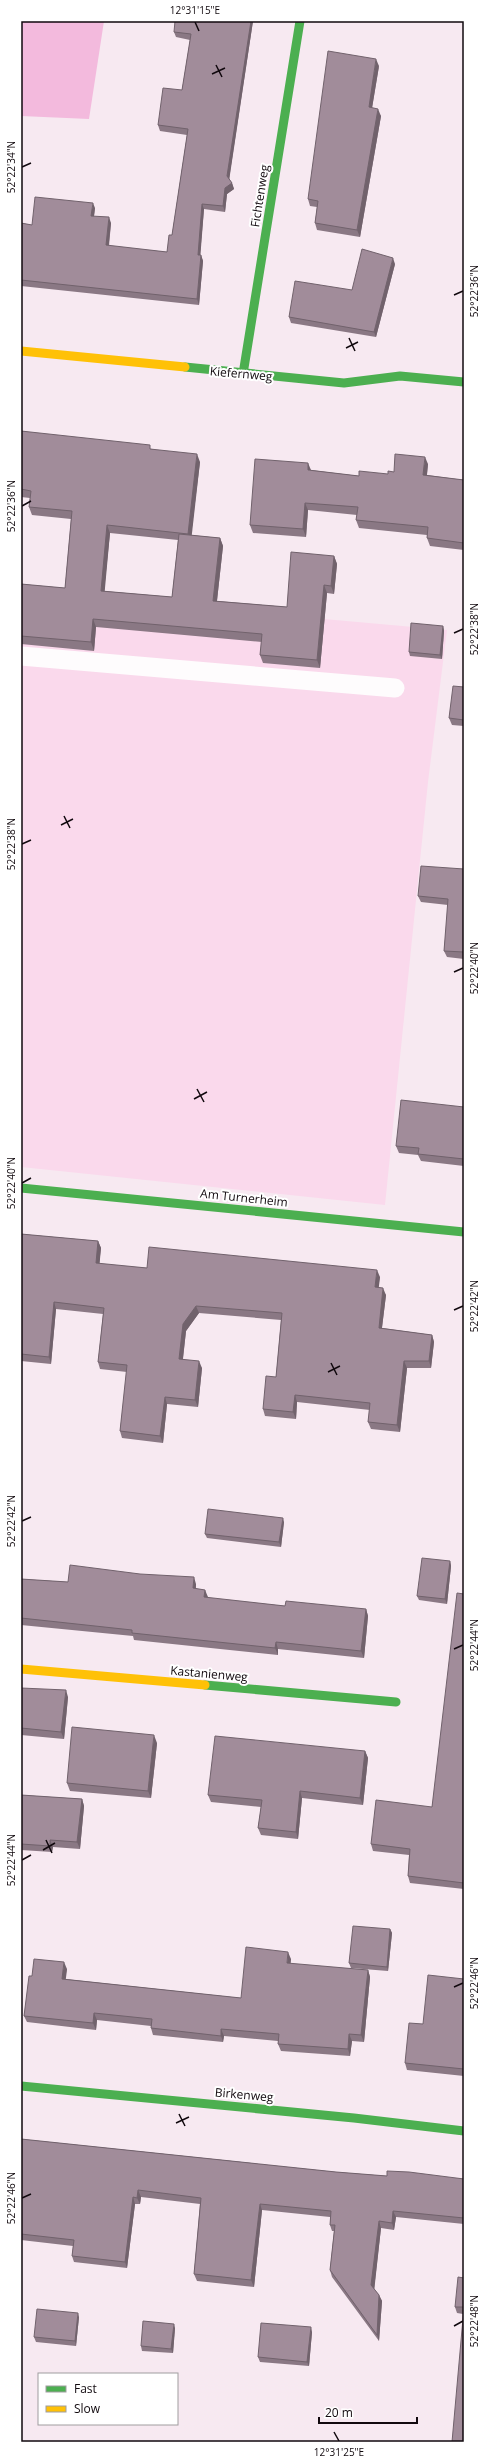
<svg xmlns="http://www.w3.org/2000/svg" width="485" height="2463" font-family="'Open Sans',sans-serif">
<rect width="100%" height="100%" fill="#f7e9f1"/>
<polygon fill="#fad9ec" points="21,592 447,630 428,782 385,1205 21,1167"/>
<polygon fill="#f3badd" points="21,21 104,21 89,119 21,116"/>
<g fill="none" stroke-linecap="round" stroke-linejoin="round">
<polyline stroke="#fefcfd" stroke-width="19" points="21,656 395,688"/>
<g stroke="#4caf50" stroke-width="9">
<polyline points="185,367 344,383 400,376 464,382"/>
<polyline points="243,374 300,21"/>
<polyline points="21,1188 464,1232"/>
<polyline points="205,1685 396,1702"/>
<polyline points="21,2086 354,2118 464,2131"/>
</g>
<g stroke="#ffc107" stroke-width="9">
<polyline points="21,351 185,367"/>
<polyline points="21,1669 205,1685"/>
</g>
</g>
<g fill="#8a7884" fill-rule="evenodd">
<polygon points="253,21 229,179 232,183 234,189 227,194 225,212 204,209 200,255 201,255 203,261 199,305 21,286 21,223 32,225 95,208 94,217 111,223 109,246 167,252 172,235 187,135 160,131 158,125 182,90 190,40 176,37 174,32"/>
<polygon points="379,66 372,108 381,116 360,237 317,230 315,223 317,207 310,206 308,199"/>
<polygon points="395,264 376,337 291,323 289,317 352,290"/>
<path d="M21 431 152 449 200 462 191 535 220 538 223 546 217 601 287 607 334 556 337 564 334 594 327 593 320 668 263 663 260 655 262 642 96 627 94 651 21 644V584L65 588 71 519 32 515 29 507 30 498 21 497ZM110 533 178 540 172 597 104 591Z"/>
<polygon points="428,464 427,475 464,480 464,550 430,546 427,538 427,535 359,528 356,520 357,515 308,510 306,537 253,533 250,525 311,470 359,476 388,474 394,472"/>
<polygon points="443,626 444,631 442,659 410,656 409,652"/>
<polygon points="464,687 464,726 452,725 449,718"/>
<polygon points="464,869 464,959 447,957 444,951 448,905 421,902 418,896"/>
<polygon points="464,1107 464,1166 421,1161 418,1155 399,1153 396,1146"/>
<polygon points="21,1234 98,1241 101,1248 99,1264 147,1268 380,1277 378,1288 386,1295 382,1328 432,1335 434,1342 431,1368 407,1368 400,1432 371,1429 368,1422 370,1410 297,1402 296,1419 265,1416 263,1409 276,1377 281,1320 199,1313 186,1331 183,1359 202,1368 198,1407 167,1404 163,1443 122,1438 120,1431 127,1372 100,1369 98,1362 103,1314 56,1309 51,1364 21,1361"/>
<polygon points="284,1522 281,1547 207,1538 205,1534"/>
<polygon points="450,1561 451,1566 447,1604 419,1600 417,1596"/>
<polygon points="21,1579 68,1582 196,1584 196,1589 205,1590 207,1598 285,1606 366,1609 368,1616 364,1658 278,1649 278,1655 134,1640 133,1636 21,1625"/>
<polygon points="464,1594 464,1889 410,1883 408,1876 409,1855 373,1851 371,1844 432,1807"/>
<polygon points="21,1688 68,1697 64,1739 21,1735"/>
<polygon points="157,1743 151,1798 70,1791 67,1783"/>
<polygon points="365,1751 368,1758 363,1805 302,1798 298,1839 261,1835 258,1828 261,1807 211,1802 208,1795"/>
<polygon points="21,1795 82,1799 84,1806 80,1849 53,1847 52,1852 21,1850"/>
<polygon points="390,1929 392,1933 388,1971 351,1968 349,1963"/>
<polygon points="291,1959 290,1964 368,1970 370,1977 364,2042 352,2041 350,2056 281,2051 278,2044 278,2041 224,2036 223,2042 153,2035 151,2028 151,2026 97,2020 96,2030 27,2022 24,2016 32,1976 67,1969 65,1979 241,1998"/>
<polygon points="464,1979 464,2076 407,2070 405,2063 423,2024"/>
<polygon points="21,2139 336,2172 387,2176 464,2179 464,2224 396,2217 394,2230 381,2228 374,2289 379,2295 382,2301 379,2341 332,2277 330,2270 334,2231 332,2231 330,2225 330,2217 262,2210 254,2287 197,2281 194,2274 200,2204 141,2197 140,2204 135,2204 127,2268 74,2262 72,2256 73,2246 21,2240"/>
<polygon points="464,2278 464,2442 463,2314 457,2313 455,2307"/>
<polygon points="79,2317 76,2346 36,2342 34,2337"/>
<polygon points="175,2328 173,2353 142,2351 141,2346"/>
<polygon points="312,2332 309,2366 260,2362 258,2357"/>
</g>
<g fill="#71626c">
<polygon points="251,21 253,21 229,181 227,176"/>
<polygon points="376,59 379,66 371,114 369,107"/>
<polygon points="378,109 381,116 360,237 357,230"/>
<polygon points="232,183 234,189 227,194 225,212 223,206 225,188"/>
<polygon points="93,203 95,208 93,222 91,216"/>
<polygon points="202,204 204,209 200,260 198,255"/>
<polygon points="109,217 111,223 108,251 106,245"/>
<polygon points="201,255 203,261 199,305 197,299"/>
<polygon points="393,258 395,264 376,337 374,332"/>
<polygon points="197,454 200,462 191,542 188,534"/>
<polygon points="425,457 428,464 426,482 423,475"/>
<polygon points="308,463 311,470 308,470"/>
<polygon points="305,503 308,510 306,537 303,529"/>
<polygon points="107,525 110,533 104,599 101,591"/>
<polygon points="220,538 223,546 216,609 213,601"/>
<polygon points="334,556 337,564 334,594 331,586"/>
<polygon points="324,585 327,593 320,668 317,660"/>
<polygon points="93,619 96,627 94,651 91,642"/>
<polygon points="443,626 444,631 442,659 440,655"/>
<polygon points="98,1241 101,1248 99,1270 96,1263"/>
<polygon points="377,1270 380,1277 378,1294 375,1287"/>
<polygon points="383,1288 386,1295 381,1335 379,1328"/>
<polygon points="54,1302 56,1309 51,1364 49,1357"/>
<polygon points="196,1306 199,1313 186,1331 182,1366 179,1359 183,1324"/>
<polygon points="432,1335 434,1342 431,1368 429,1361"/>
<polygon points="199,1361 202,1368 198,1407 195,1400"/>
<polygon points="404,1361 407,1368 400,1432 397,1425"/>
<polygon points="295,1395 297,1402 296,1419 293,1412"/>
<polygon points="165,1397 167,1404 163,1443 160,1436"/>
<polygon points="283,1518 284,1522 281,1547 279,1542"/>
<polygon points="450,1561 451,1566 447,1604 445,1599"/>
<polygon points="194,1577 196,1584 195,1595 193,1588"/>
<polygon points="205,1590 208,1597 207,1604 204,1597"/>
<polygon points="366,1609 368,1616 364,1658 361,1651"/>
<polygon points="276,1642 278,1649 278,1655 275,1648"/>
<polygon points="66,1690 68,1697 64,1739 61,1732"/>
<polygon points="154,1735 157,1743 151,1798 148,1791"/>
<polygon points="365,1751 368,1758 363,1805 360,1798"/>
<polygon points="300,1791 302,1798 298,1839 296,1832"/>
<polygon points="82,1799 84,1806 80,1849 77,1842"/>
<polygon points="50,1840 53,1847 52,1852 50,1846"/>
<polygon points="390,1929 392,1933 388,1971 387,1967"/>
<polygon points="288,1952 291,1959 290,1970 287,1963"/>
<polygon points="64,1962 67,1969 65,1986 62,1979"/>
<polygon points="368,1970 370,1977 364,2042 361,2035"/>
<polygon points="94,2013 97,2020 96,2030 93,2023"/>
<polygon points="221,2029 224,2036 223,2042 221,2036"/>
<polygon points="349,2034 352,2041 350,2056 348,2049"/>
<polygon points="138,2190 141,2197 140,2204 137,2198"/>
<polygon points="133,2197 135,2204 127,2268 125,2262"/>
<polygon points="260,2204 262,2210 254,2287 251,2280"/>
<polygon points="393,2211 396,2217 394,2230 392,2223"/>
<polygon points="379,2221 381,2228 374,2292 371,2285"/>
<polygon points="379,2295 382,2301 379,2341 377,2335"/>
<polygon points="78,2313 79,2317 76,2346 75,2341"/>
<polygon points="174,2324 175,2328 173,2353 171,2349"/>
<polygon points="311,2327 312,2332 309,2366 307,2362"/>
</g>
<g fill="#a18c9a" stroke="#71626c">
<polygon points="175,21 251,21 227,176 232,183 225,188 223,206 202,204 198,255 201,255 197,299 21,280 21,223 32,225 35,197 93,203 91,216 109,217 106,245 167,252 169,235 172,235 188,129 158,125 163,88 182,90 191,34 174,32"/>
<polygon points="328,51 376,59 369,107 378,109 357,230 315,223 318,201 308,199"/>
<polygon points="362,249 393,258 374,332 289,317 295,281 352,290"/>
<polygon points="21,431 150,445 150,449 197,454 188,534 107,525 101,591 172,597 179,534 220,538 213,601 287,607 291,552 334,556 331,586 324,585 317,660 260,655 262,634 93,619 91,642 21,636 21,584 65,588 72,511 29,507 31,491 21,489"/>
<polygon points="395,454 425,457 423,475 464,480 464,543 427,538 428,527 356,520 358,507 305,503 303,529 250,525 255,459 308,463 308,470 359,476 359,471 388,474 388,471 394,472"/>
<polygon points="411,623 443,626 440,655 409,652"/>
<polygon points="453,686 464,687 464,720 449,718"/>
<polygon points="421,866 464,869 464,952 444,951 448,899 418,896"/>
<polygon points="401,1100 464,1107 464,1159 418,1154 419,1148 396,1146"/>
<polygon points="21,1234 98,1241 96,1263 147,1268 149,1247 377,1270 375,1287 383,1288 379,1328 432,1335 429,1361 404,1361 397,1425 368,1422 370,1403 295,1395 293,1412 263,1409 266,1376 276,1377 282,1313 196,1306 183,1324 179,1359 199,1361 195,1400 165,1397 160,1436 120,1431 127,1365 98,1362 104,1308 54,1302 49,1357 21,1354"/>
<polygon points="208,1509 283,1518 279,1542 205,1534"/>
<polygon points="422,1558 450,1561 445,1599 417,1596"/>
<polygon points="70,1565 140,1574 194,1577 193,1588 205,1590 204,1597 285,1606 286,1601 366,1609 361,1651 276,1642 275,1648 132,1633 132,1630 21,1618 21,1579 68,1582"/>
<polygon points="457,1593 464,1594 464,1883 408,1876 410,1849 371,1844 376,1800 432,1807"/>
<polygon points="21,1688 66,1690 61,1732 21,1728"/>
<polygon points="72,1727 154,1735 148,1791 67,1783"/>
<polygon points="215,1736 365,1751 360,1798 300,1791 296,1832 258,1828 262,1800 208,1795"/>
<polygon points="21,1795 82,1799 77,1842 50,1840 50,1846 21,1844"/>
<polygon points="353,1926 390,1929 387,1967 349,1963"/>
<polygon points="246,1947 288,1952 287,1963 368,1970 361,2035 349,2034 348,2049 278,2044 279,2034 221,2029 221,2036 151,2028 152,2019 94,2013 93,2023 24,2016 29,1976 32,1976 34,1959 64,1962 62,1979 241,1998"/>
<polygon points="428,1975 464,1979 464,2069 405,2063 409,2023 423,2024"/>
<polygon points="21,2139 336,2172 387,2176 387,2171 409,2172 464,2179 464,2218 393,2211 392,2223 379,2221 371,2285 379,2295 377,2335 330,2270 335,2225 330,2225 331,2211 260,2204 251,2280 194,2274 201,2198 138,2190 137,2198 133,2197 125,2262 72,2256 74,2240 21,2234"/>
<polygon points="458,2277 464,2278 464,2442 452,2442 464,2307 455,2307"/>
<polygon points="37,2309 78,2313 75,2341 34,2337"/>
<polygon points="143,2321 174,2324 171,2349 141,2346"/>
<polygon points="261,2323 311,2327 307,2362 258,2357"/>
</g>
<path fill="none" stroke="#11090e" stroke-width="1.5" d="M195 22 199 31M216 65 222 77M212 74 225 68M22 167 31 163M454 295 463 291M349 338 355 351M346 348 358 342M22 506 31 501M454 633 463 629M64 816 70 828M61 825 73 819M22 844 31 840M454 972 463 968M197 1089 204 1102M194 1099 207 1092M22 1183 31 1178M454 1310 463 1306M331 1363 337 1375M328 1372 340 1366M22 1521 31 1517M454 1649 463 1645M46 1840 52 1853M43 1850 55 1843M22 1860 31 1855M454 1987 463 1983M179 2114 185 2126M176 2123 189 2117M22 2198 31 2194M454 2326 463 2321M334 2432 339 2441"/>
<g text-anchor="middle" stroke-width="4" stroke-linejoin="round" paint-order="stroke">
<g font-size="12" fill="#11090e" stroke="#fff">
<text transform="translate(260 196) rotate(-81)" y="4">Fichtenweg</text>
<text transform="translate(241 374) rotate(5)" y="4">Kiefernweg</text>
<text transform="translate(244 1198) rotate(6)" y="4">Am Turnerheim</text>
<text transform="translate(209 1674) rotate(5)" y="4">Kastanienweg</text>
<text transform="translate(244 2095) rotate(5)" y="4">Birkenweg</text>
</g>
</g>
<rect width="485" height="2463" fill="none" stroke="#ffffff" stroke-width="44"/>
<rect x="38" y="2373" width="140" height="52" fill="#ffffff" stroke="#a09d9f"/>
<rect x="46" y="2386" width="20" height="6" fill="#4caf50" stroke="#a09d9f"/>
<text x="74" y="2393" font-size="12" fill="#11090e">Fast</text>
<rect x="46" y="2406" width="20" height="6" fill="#ffc107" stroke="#a09d9f"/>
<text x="74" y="2413" font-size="12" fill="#11090e">Slow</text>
<path d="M319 2417v6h98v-6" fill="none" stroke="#11090e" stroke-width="2"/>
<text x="325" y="2417" font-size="12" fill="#11090e" stroke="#ffffff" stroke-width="3" paint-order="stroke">20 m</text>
<rect x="22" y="22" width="441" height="2419" fill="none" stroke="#11090e" stroke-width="1.5"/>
<g font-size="10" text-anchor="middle" fill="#11090e">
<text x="195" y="14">12°31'15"E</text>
<text transform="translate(11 167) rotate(-90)" y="4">52°22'34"N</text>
<text transform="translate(474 291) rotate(-90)" y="4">52°22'36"N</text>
<text transform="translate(11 506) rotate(-90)" y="4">52°22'36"N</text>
<text transform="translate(474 629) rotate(-90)" y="4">52°22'38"N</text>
<text transform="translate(11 844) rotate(-90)" y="4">52°22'38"N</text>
<text transform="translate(474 968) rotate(-90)" y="4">52°22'40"N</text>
<text transform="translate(11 1183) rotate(-90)" y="4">52°22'40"N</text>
<text transform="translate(474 1306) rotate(-90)" y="4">52°22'42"N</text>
<text transform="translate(11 1521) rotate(-90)" y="4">52°22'42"N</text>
<text transform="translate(474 1645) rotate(-90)" y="4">52°22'44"N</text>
<text transform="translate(11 1860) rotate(-90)" y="4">52°22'44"N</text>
<text transform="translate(474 1983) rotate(-90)" y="4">52°22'46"N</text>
<text transform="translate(11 2198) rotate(-90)" y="4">52°22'46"N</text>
<text transform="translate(474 2321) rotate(-90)" y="4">52°22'48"N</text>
<text x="339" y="2456">12°31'25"E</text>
</g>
</svg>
